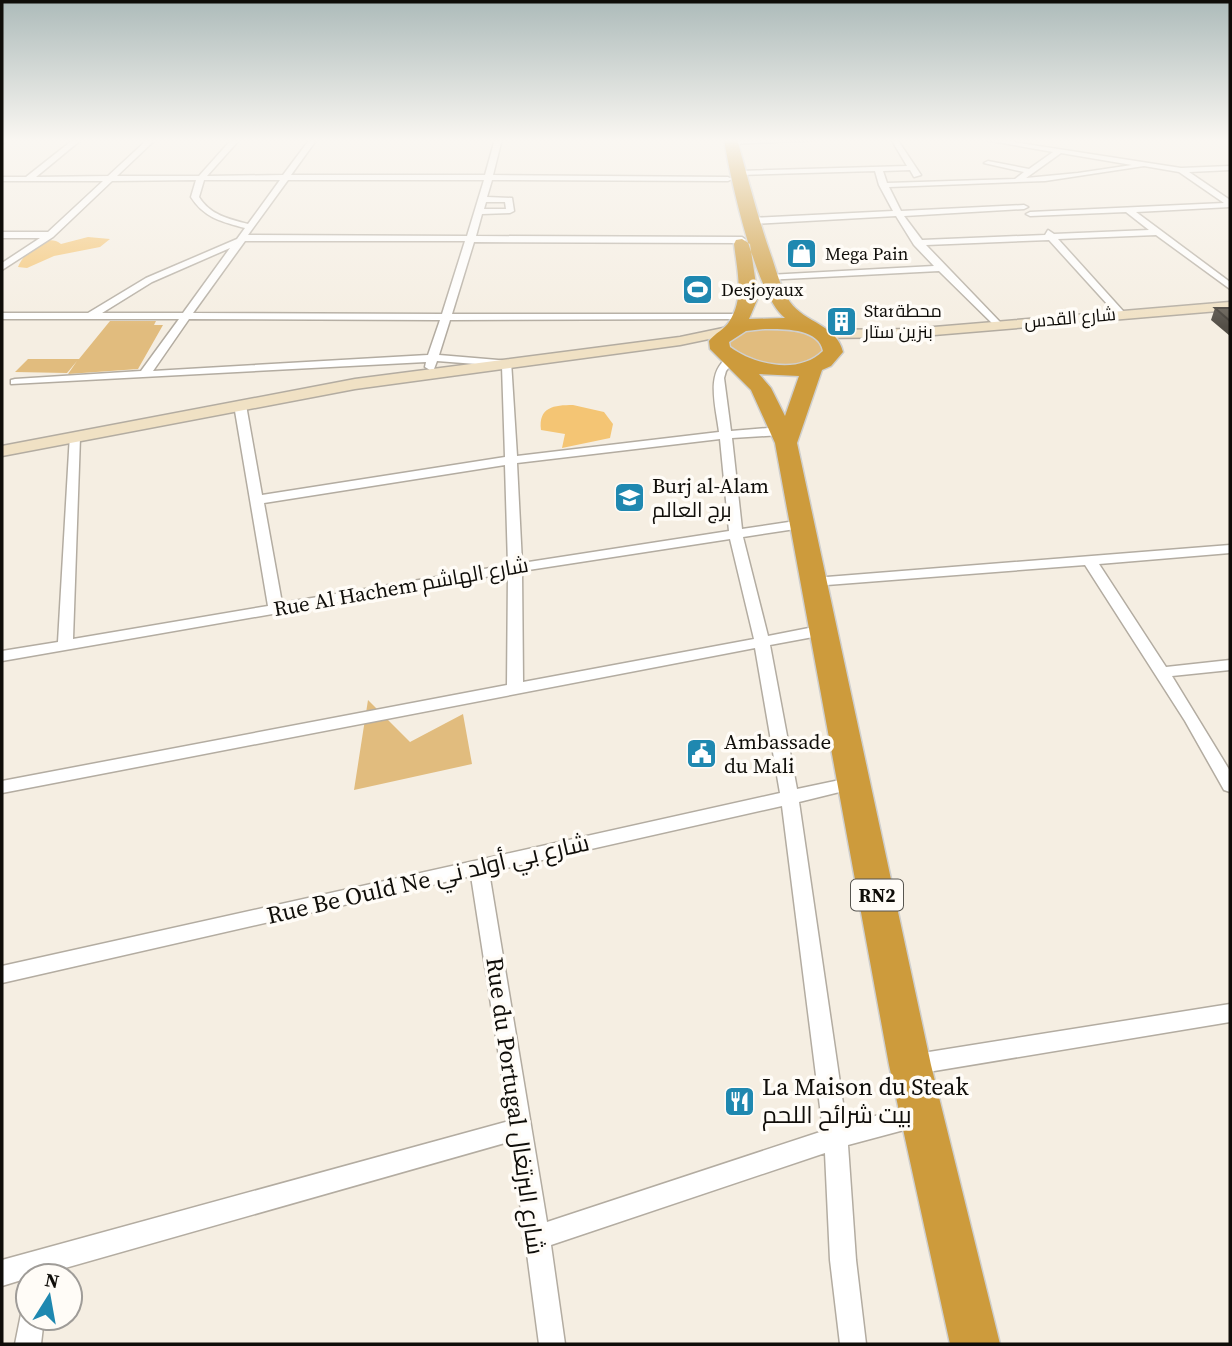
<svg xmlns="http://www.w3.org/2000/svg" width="1232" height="1346" font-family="'Source Serif 4',Cairo,serif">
<rect width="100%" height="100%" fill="#f5eee2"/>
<g fill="#e1bc7e">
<polygon points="110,321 156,321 154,325 163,325 138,369 68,374 77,361 67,373 15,372 28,359 79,359"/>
<polygon points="752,327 814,332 829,355 789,368 734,356 726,341"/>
<polygon points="368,700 410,742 463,714 472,764 354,790"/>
</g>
<g fill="#f4c574">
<path d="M88 237 110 239 100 247 54 256 27 268 18 267C24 252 46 232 61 244Z"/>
<path d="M573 405 604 412 613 424 610 438 562 448 565 434 541 430C538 407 554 405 573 405Z"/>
</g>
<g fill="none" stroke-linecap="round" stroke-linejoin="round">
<defs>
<g id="street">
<polygon points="2,139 11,139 2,144"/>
<path d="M74 139H82L36 177 108 176 148 139H156L117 176H199L232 139H240L207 176 283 175 310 139H317L291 175H485L495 139H502L493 175 728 177 732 179 728 181 492 180 487 197 512 198 514 211 510 213 482 214 476 236 742 237 746 240 742 243 474 242 452 314H742L747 317 746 319 450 320 439 355 511 361 517 456 719 432C716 407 704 369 731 356L736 359 726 371 724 378 731 431 781 427 787 431 781 435 732 438 742 529 802 520 809 524 802 528 743 537 768 636 824 625 832 630 824 635 770 645 797 789 854 777 860 779 863 783 860 787 799 802 846 1124 919 1104 927 1108 930 1115 927 1122 919 1126 848 1145 856 1260 866 1344H840L830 1260 825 1153 551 1245 565 1344H539L526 1246 523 1238 524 1234 512 1141 37 1276H28V1278L2 1286V1260L509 1121 471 876 2 983V966L780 793 755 648 2 793V781L507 685 508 573 2 661V651L58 642 70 434H78L80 437 73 639 268 606 234 405 236 403 246 405 262 495 505 457 502 366 437 361 434 369 430 370 425 367 426 362 11 384V380L15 379 141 371 179 319H2V313H88L146 278 237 239 245 228C223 222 204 218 191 197L196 180 112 181 53 237 2 270V263L40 238H2V232H48L103 181H2V177H26ZM204 180H280L248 224C229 219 210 215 199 197ZM288 180H484L467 236 248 235ZM486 202H505L506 209H484ZM245 241H465L442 314 193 313ZM230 248 183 313H102L152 282ZM189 319 440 320 428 355 153 371ZM720 439 729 531 522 563 517 463ZM505 465 508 565 282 603 264 503ZM730 539 754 639 523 682 522 571ZM782 806 823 1131 547 1222 489 872Z"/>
<polygon points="775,139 842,139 731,144 727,142"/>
<path d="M891 139H897L921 175 914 177 910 170 883 171 887 183 1015 179 1024 172 984 163 988 161 1029 169 1053 152 980 139H994L1181 168 1230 166V170L1189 172 1230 200V207L1136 212 1230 282V289L1156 235 1058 239 1124 312V316H1118L1049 240 926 245 1001 323V327L997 328 939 271 765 280 763 278 768 275 934 266 914 245 896 216 751 224 747 221 751 218 893 211 879 185 875 171 739 175 735 173 739 171 907 166ZM1061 153 1132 165 1078 173 1026 178ZM1144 166 1179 172 1224 203 1030 212 1026 214 1030 216 1126 212 1149 230 1054 234 1048 230 1045 235 922 240 904 216 1024 209 1028 207 1024 205 901 211 889 187 1045 181Z"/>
<polygon points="1230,545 1230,553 1099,564 1166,667 1230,660 1230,670 1172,676 1230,771 1230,792 1224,790 1185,721 1085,565 814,586 807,582 814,578"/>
<polygon points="1230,1004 1230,1022 910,1075 902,1072 899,1065 902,1058 910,1055"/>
<polygon points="28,1306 28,1318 44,1318 41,1344 15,1344 22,1309"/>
</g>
<g id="secondary">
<polygon points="1230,302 1230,310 910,337 822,338 815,334 822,330 910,329"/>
<polygon points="728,327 735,331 733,334 680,345 355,389 2,456 2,446 355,379 680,337"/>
</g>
<path id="highway" d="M724 139H737C748 179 758 219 772 258 777 273 781 289 790 302 805 323 837 325 843 352L831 366 822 370 797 443 931 1065 1000 1344H950L889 1065 775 443 751 390 710 349 709 341C715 333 725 329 729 322 745 298 737 271 734 244L736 240 742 239 750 244 758 298 749 319 785 318C756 296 730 177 724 139ZM765 329C783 329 819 328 823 351 799 375 754 365 730 347L729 342 746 331ZM759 374 799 376 785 416 771 388Z"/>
</defs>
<use href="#street" stroke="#b3aca1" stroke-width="3"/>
<use href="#secondary" stroke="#b3aca1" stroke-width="3"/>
<use href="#highway" stroke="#cfcfce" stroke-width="3"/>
<use href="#street" fill="#fff" fill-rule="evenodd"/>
<use href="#secondary" fill="#f0e1c4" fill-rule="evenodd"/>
<use href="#highway" fill="#cd9b3c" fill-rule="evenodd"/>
</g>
<polygon fill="#544f47" points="1215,308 1230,308 1230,336 1211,320"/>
<polygon fill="#625c52" stroke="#454039" stroke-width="2" points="1215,308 1230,308 1230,321"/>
<linearGradient id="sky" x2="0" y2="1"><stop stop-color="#adbbba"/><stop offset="0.43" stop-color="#faf7f2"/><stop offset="1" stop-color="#faf7f2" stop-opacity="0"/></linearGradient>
<rect width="1232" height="327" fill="url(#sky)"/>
<defs>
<symbol id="shop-square" viewBox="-11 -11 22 22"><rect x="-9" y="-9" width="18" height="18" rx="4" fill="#1f88b0" stroke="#fffcf7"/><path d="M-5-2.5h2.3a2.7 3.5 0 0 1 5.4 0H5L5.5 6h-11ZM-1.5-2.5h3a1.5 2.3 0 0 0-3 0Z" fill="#fff"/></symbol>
<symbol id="stadium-square" viewBox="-11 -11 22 22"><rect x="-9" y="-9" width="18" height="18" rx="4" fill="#1f88b0" stroke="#fffcf7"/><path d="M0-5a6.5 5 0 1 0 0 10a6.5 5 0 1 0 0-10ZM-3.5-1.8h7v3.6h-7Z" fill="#fff"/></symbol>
<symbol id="building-square" viewBox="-11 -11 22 22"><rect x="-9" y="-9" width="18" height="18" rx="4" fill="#1f88b0" stroke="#fffcf7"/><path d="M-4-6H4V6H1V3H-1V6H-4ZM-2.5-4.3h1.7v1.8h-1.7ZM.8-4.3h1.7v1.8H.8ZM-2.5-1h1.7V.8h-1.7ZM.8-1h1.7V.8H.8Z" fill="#fff"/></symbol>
<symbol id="school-square" viewBox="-11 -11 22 22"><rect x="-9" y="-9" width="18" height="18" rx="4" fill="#1f88b0" stroke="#fffcf7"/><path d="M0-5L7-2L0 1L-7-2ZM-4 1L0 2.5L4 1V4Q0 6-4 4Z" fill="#fff"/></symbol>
<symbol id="civic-square" viewBox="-11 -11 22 22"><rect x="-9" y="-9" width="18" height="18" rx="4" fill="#1f88b0" stroke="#fffcf7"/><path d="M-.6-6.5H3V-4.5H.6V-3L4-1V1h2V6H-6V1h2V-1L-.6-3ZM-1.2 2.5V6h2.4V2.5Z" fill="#fff"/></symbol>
<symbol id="restaurant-square" viewBox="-11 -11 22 22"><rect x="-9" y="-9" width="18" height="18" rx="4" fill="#1f88b0" stroke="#fffcf7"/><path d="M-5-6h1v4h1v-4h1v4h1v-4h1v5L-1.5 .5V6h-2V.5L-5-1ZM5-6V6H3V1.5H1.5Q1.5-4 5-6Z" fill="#fff"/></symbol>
</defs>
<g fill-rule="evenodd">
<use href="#shop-square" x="784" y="236" width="35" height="35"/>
<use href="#stadium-square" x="680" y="272" width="35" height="35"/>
<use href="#building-square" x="824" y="304" width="35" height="35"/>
<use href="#school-square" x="612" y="480" width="35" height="35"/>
<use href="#civic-square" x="684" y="736" width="35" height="35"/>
<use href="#restaurant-square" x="722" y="1084" width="35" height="35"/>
</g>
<g text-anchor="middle" stroke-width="7" stroke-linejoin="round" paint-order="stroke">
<g font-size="18" fill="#0f0d09" stroke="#fffcf7" text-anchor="start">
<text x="825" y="260">Mega Pain</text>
<text x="721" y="296">Desjoyaux</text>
<text x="864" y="317">Starمحطة<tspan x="864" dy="21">بنزين ستار</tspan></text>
</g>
<g font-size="18" fill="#0f0d09" stroke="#fffcf7">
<text transform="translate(1070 318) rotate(-5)" y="6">شارع القدس</text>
</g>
<rect fill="#fffcf7" stroke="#575550" stroke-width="2" x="851" y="879.5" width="52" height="31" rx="5"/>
<g font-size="19" font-weight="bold" fill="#0f0d09">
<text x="877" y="902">RN2</text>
</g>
<g font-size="21" fill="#0f0d09" stroke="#fffcf7" text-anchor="start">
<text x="652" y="493">Burj al-Alam<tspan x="652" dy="24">برج العالم</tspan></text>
<text x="724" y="749">Ambassade<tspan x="724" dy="24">du Mali</tspan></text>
</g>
<g font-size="21" fill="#0f0d09" stroke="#fffcf7">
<text transform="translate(401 587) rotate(-10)" y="7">Rue Al Hachem شارع الهاشم</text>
</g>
<g font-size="24" fill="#0f0d09" stroke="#fffcf7">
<text transform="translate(428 879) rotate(-13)" y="8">Rue Be Ould Ne شارع بي أولد ني</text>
<text transform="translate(515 1106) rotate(82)" y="8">Rue du Portugal شارع البرتغال</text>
</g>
<g font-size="24" fill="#0f0d09" stroke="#fffcf7" text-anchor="start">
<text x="762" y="1095">La Maison du Steak<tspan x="762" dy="28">بيت شرائح اللحم</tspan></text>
</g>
</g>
<rect width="1232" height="1346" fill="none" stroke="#0f0d09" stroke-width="7"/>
<g transform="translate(49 1297) rotate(11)"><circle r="33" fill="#fffcf7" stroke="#9f9c98" stroke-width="2"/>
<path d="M0-5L12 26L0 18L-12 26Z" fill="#1f88b0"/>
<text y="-10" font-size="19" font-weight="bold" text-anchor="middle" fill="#0f0d09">N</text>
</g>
</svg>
